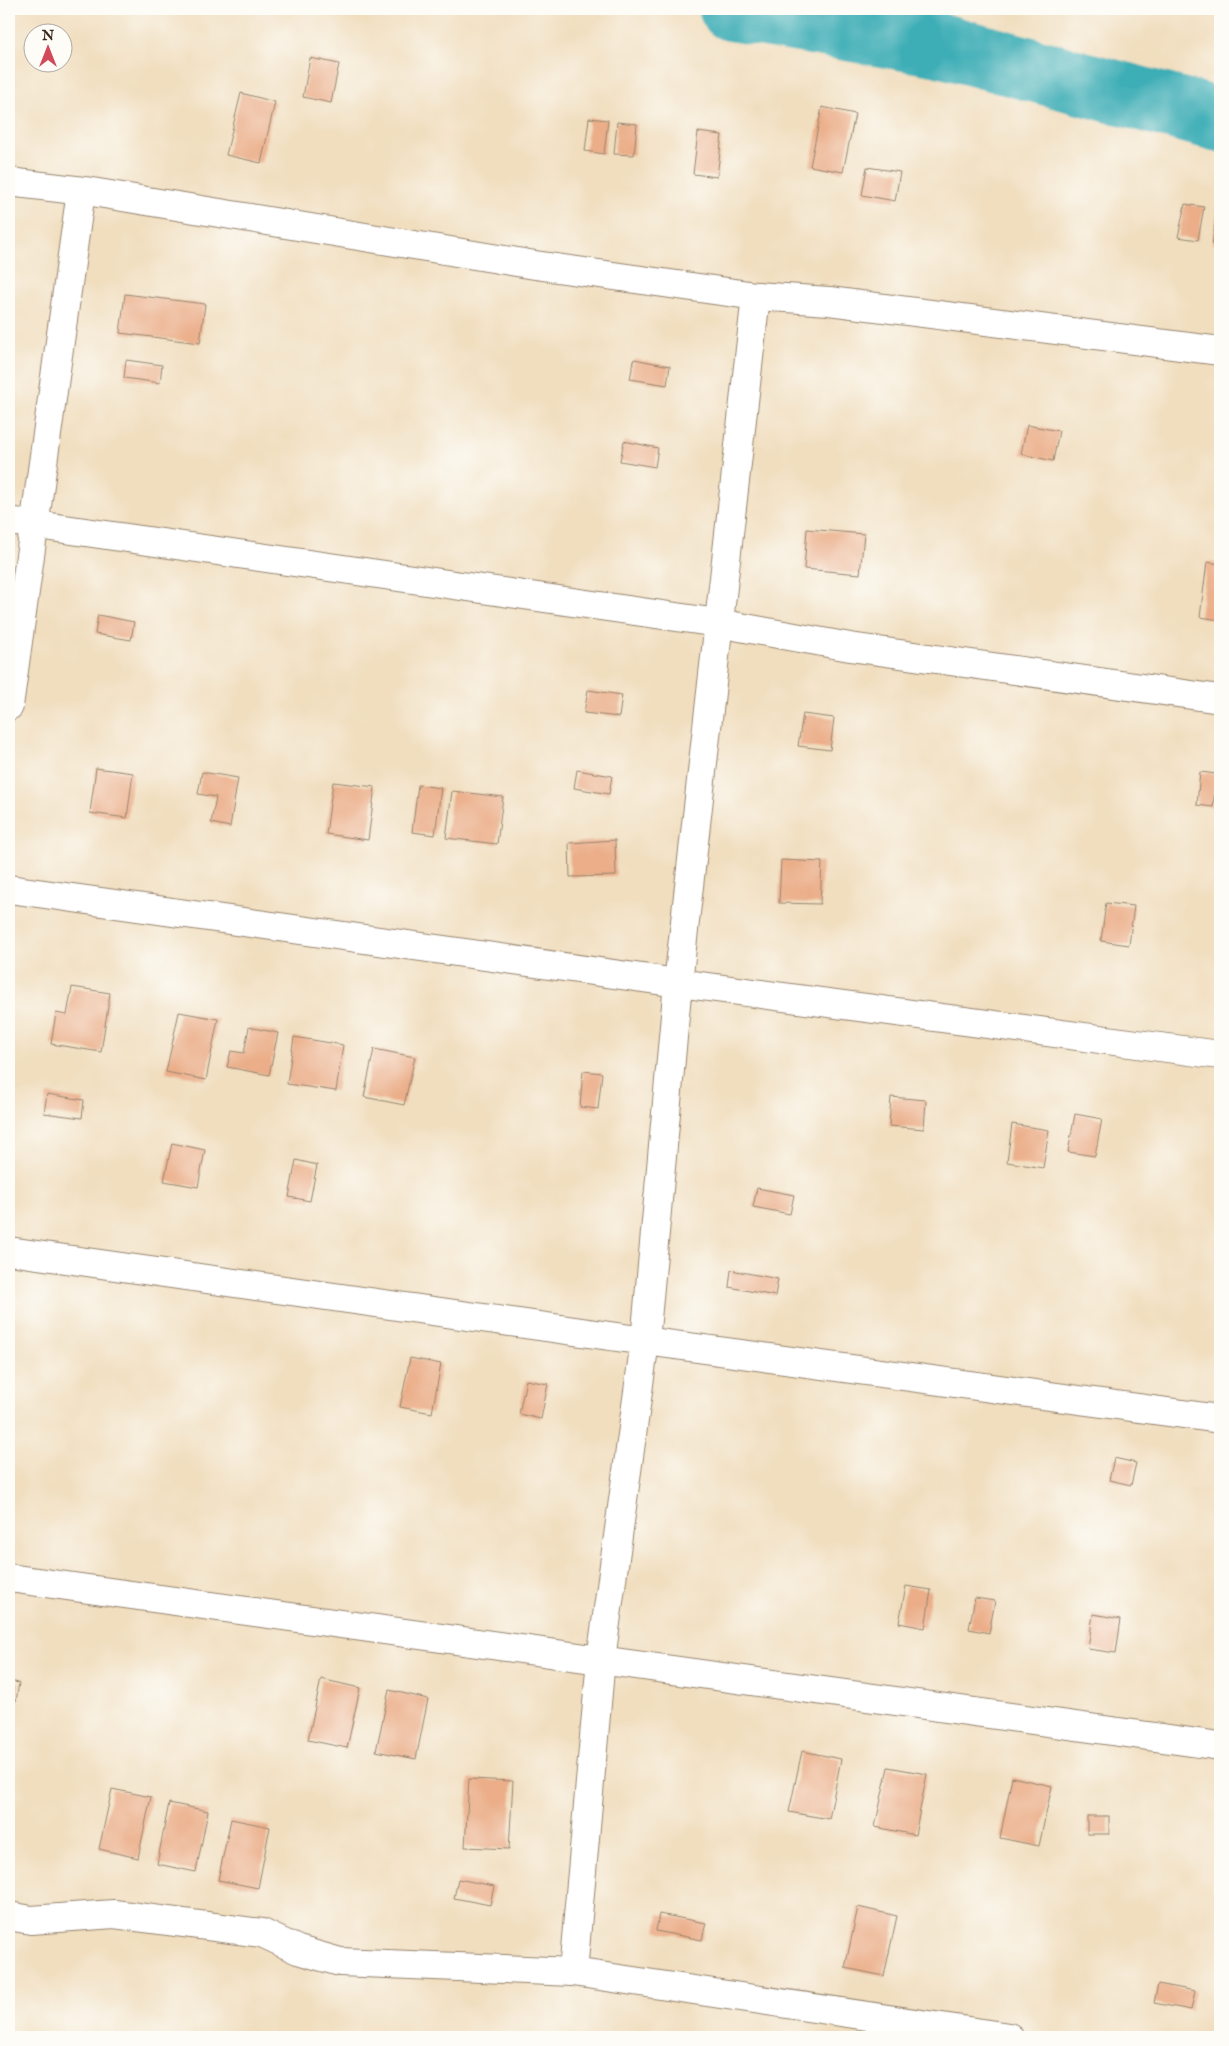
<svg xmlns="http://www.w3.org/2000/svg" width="1229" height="2046" font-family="'IM FELL English',serif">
<rect width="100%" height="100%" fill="#fdfcf7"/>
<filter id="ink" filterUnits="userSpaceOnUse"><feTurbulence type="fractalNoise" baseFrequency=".02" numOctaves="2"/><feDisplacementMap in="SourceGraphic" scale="10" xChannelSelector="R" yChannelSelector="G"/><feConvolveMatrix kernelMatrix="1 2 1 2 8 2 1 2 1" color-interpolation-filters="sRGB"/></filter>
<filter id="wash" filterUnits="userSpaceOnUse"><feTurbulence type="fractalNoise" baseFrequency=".0096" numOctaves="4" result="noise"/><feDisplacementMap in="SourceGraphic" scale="20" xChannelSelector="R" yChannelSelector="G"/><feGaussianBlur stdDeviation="1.12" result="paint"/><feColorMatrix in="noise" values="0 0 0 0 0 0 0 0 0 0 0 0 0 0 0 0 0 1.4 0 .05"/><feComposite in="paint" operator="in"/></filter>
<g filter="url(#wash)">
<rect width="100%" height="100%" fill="#f1debf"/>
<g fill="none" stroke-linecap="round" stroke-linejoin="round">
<polyline stroke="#3cadb6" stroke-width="64" points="731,9 940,45 1220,120"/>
</g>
<g id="blocks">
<g fill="#ebae89">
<polygon points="310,58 339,64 331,103 303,97"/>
<polygon points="241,93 275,102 261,163 226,155"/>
<polygon points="822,107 855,114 843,172 810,166"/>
<polygon points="589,118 608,120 604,154 585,151"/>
<polygon points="617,122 637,124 634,155 614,154"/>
<polygon points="698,132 722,135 717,177 693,174"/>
<polygon points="867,167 900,172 895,201 862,195"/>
<polygon points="1185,204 1204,207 1198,240 1178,237"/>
<polygon points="1218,208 1220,208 1220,246 1212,244"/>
<polygon points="125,294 205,304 200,343 120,333"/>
<polygon points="634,359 670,366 667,385 630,379"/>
<polygon points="126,360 162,365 160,383 124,378"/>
<polygon points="1027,425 1059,431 1053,461 1021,454"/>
<polygon points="624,441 658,448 655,467 620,461"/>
<polygon points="807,529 864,534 860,574 804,569"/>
<polygon points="1207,562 1220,564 1220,620 1200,617"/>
<polygon points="98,615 134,622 131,640 95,634"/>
<polygon points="588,690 622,695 619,717 584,713"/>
<polygon points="803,714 834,718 830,750 798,746"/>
<polygon points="96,768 133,773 127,818 90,813"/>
<polygon points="577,770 612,776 609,794 574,788"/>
<polygon points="202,772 238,778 230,827 211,823 216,797 198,794"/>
<polygon points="1200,772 1217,774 1213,807 1197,805"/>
<polygon points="333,782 375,787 368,840 326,834"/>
<polygon points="418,785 441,788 435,835 412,832"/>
<polygon points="452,791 503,797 497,844 446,838"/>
<polygon points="615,840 616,876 570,877 569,843"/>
<polygon points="781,860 822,862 820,904 779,903"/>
<polygon points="1106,903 1134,906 1129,945 1101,941"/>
<polygon points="72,987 110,993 101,1052 51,1044 56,1013 67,1015"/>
<polygon points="179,1012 218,1019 206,1080 166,1072"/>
<polygon points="249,1027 278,1033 269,1075 227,1067 231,1051 244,1053"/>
<polygon points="294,1037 343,1045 336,1091 287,1084"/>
<polygon points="374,1049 415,1057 404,1105 364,1097"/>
<polygon points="583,1071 602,1073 598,1109 580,1107"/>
<polygon points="47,1094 84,1100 82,1118 44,1113"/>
<polygon points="891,1097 926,1100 924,1129 889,1126"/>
<polygon points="1075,1114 1102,1119 1095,1156 1068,1152"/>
<polygon points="1012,1124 1049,1130 1043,1168 1007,1162"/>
<polygon points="172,1143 205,1150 198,1187 164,1181"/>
<polygon points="296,1160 317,1165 310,1201 289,1197"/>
<polygon points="757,1188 794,1195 790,1214 753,1207"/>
<polygon points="731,1270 778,1279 775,1296 729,1287"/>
<polygon points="410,1358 441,1364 432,1413 400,1407"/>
<polygon points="526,1380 548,1384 541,1419 519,1414"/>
<polygon points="1114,1458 1136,1463 1131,1485 1109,1480"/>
<polygon points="906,1586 931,1590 925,1628 899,1623"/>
<polygon points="975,1598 995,1601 989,1633 969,1629"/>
<polygon points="1093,1614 1121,1619 1116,1653 1088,1649"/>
<polygon points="321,1679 360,1688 347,1748 308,1740"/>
<polygon points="9,1681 19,1683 16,1701 9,1700"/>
<polygon points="389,1690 428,1699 416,1759 376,1751"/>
<polygon points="802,1751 841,1759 829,1819 789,1812"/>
<polygon points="888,1767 927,1774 915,1835 875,1827"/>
<polygon points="1012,1777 1052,1786 1039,1846 1000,1838"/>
<polygon points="469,1779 513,1781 509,1849 465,1847"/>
<polygon points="112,1789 151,1797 138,1858 99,1849"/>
<polygon points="169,1803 208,1811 196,1872 157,1864"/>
<rect x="1087" y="1816" width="22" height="18"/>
<polygon points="231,1819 270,1827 258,1888 218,1880"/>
<polygon points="458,1879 494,1886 490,1905 454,1898"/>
<polygon points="858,1907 897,1916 884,1976 845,1968"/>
<polygon points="659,1914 706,1923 702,1940 656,1931"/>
<polygon points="1158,1984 1195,1991 1191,2010 1154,2003"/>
</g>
</g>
</g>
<g filter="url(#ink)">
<use href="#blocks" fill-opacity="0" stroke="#96846e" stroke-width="1"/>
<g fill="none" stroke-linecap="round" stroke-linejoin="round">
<defs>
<g id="street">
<polyline points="9,182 92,192 535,265 756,296 829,301 1220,351"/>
<polyline points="9,521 718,623 850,647 1220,699"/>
<polyline points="9,706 81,191"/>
<polyline points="9,889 678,983 1220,1055"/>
<polyline points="9,1251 645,1341 678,983 756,296"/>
<polyline points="9,1578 1220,1746"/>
<polyline points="9,1916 31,1920 114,1914 262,1933 298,1950 340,1962 573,1972 1009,2037"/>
<polyline points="573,1972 601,1659 645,1341 1220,1419"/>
</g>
</defs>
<use href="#street" stroke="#96846e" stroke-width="30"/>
<use href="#street" stroke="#fff" stroke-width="28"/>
</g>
</g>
<rect width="1229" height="2046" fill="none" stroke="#fdfcf7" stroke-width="30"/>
<g transform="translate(48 48)"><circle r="24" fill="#fdfcf7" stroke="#afa8a0"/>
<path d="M0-4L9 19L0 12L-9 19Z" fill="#d1495b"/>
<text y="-8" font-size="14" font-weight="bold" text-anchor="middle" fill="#3b2a1e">N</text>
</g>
</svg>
